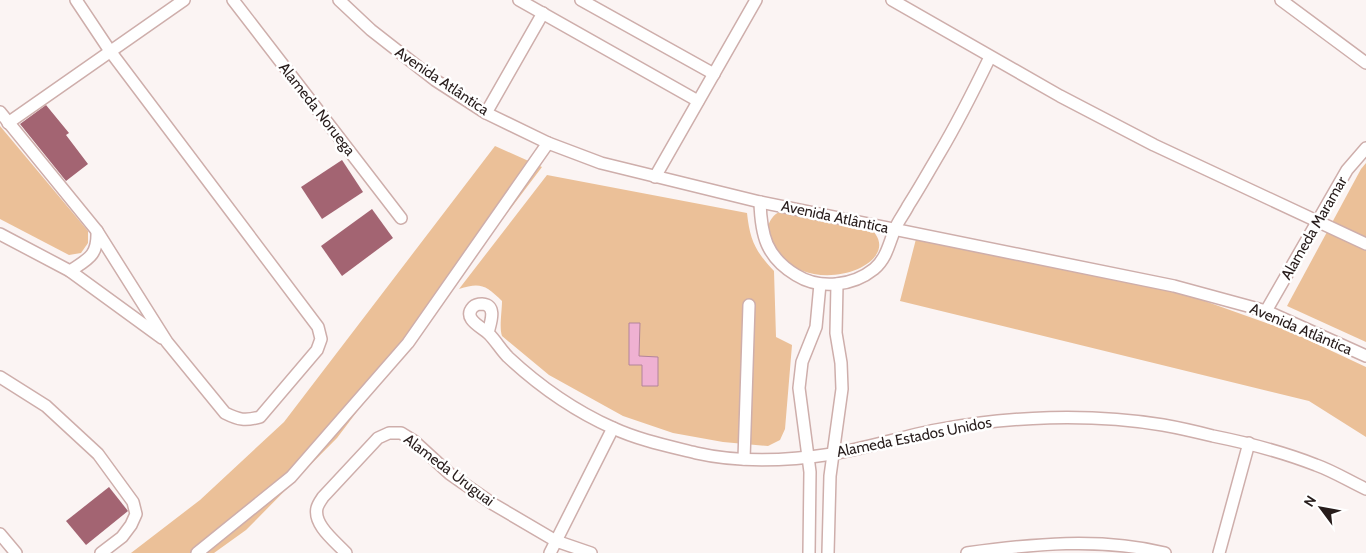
<svg xmlns="http://www.w3.org/2000/svg" width="1366" height="553" font-family="Cabin,sans-serif">
<rect width="100%" height="100%" fill="#fbf4f3"/>
<g fill="#ebc098">
<polygon points="0,126 88,231 88,243 81,253 69,255 0,219"/>
<polygon points="495,146 542,167 337,438 246,530 214,553 131,553 200,500 284,422"/>
<polygon points="1366,163 1366,342 1287,306 1361,169"/>
<path d="M547 175 747 213C750 240 755 251 774 271L776 337 792 345 785 429 780 440 768 446 723 442 673 433 623 416 549 375 502 336C499 328 502 311 502 301 486 285 480 282 459 289Z"/>
<path d="M781 211 868 227C870 229 875 232 876 235 899 270 793 304 769 236 765 225 772 215 781 211Z"/>
<polygon points="916,239 1185,294 1289,331 1366,367 1366,437 1309,401 900,301"/>
</g>
<polygon fill="#efb1d2" stroke="#b3849b" points="629,323 640,323 639,356 658,357 658,386 642,386 642,365 629,365"/>
<g fill="#a36472">
<polygon points="46,105 69,133 66,135 88,164 66,181 20,124"/>
<polygon points="342,160 363,192 322,219 301,187"/>
<polygon points="372,209 393,238 342,276 321,246"/>
<polygon points="109,487 128,511 86,545 66,521"/>
</g>
<g fill="none" stroke-linecap="round" stroke-linejoin="round">
<defs>
<g id="minor">
<polyline points="233,0 401,218"/>
<polyline points="339,0 371,30 435,80 486,113 548,143 601,163 760,202 1174,286 1266,311 1366,356"/>
<polyline points="519,0 698,101"/>
<polyline points="581,0 714,74"/>
<polyline points="892,0 1060,96 1154,145 1366,244"/>
<polyline points="1281,0 1366,63"/>
<path d="M0 112 97 231 167 342 225 413C239 420 245 421 260 417L317 350 321 339 318 327 110 51 76 0"/>
<polyline points="486,113 543,13"/>
<polyline points="8,123 184,0"/>
<polyline points="655,177 756,0"/>
<path d="M760 202C761 235 766 257 796 275 820 290 853 286 874 269 887 258 889 243 895 229 898 221 904 214 908 206 919 189 929 171 939 154 958 122 974 90 990 57"/>
<polyline points="0,234 70,271 162,338"/>
<path d="M70 271C88 259 98 256 97 231"/>
<polyline points="1266,311 1347,170 1366,148"/>
<path d="M488 333C490 324 498 305 482 304 479 304 475 305 473 307 462 319 482 327 489 334 496 341 501 350 508 357 538 385 575 411 613 428 639 440 668 446 696 453 740 463 787 461 832 454 867 448 901 437 936 430 1009 416 1090 413 1163 425 1180 428 1197 432 1213 436 1248 443 1283 452 1316 465 1333 471 1349 481 1366 489"/>
<polyline points="0,377 46,406 98,454 133,502 136,514 131,525 122,537 101,553"/>
<polyline points="744,459 749,305"/>
<polyline points="0,534 16,553"/>
<polyline points="197,553 291,477 408,343 548,143"/>
<path d="M346 553C336 542 313 525 317 508 318 504 321 500 323 497L378 438 389 433H401L414 441 450 474 493 504 556 541 591 553"/>
<polyline points="550,553 613,428"/>
<polyline points="809,553 810,472 799,388 802,362 816,327 820,284"/>
<polyline points="828,553 830,476 842,389 841,363 836,333 837,284"/>
<path d="M967 553C1032 544 1100 537 1165 553"/>
<polyline points="1219,553 1249,443"/>
</g>
</defs>
<use href="#minor" stroke="#ceaeab" stroke-width="14"/>
<use href="#minor" stroke="#fff" stroke-width="11"/>
</g>
<g text-anchor="middle" stroke-width="5" stroke-linejoin="round" paint-order="stroke">
<g font-size="15" fill="#271c1b" stroke="#fff">
<text transform="translate(442 81) rotate(34)" y="5">Avenida Atlântica</text>
<text transform="translate(317 109) rotate(52)" y="5">Alameda Noruega</text>
<text transform="translate(835 217) rotate(12)" y="5">Avenida Atlântica</text>
<text transform="translate(1314 228) rotate(-60)" y="5">Alameda Maramar</text>
<text transform="translate(1301 329) rotate(23)" y="5">Avenida Atlântica</text>
<text transform="translate(914 437) rotate(-11)" y="5">Alameda Estados Unidos</text>
<text transform="translate(449 470) rotate(37)" y="5">Alameda Uruguai</text>
</g>
</g>
<g transform="translate(1321 508) rotate(302)" stroke="#ffffff" stroke-width="4" paint-order="stroke">
<path d="M0-4L9 19L0 12L-9 19Z" fill="#271c1b"/>
<text y="-8" font-size="14" font-weight="bold" text-anchor="middle" fill="#271c1b">N</text>
</g>
</svg>
